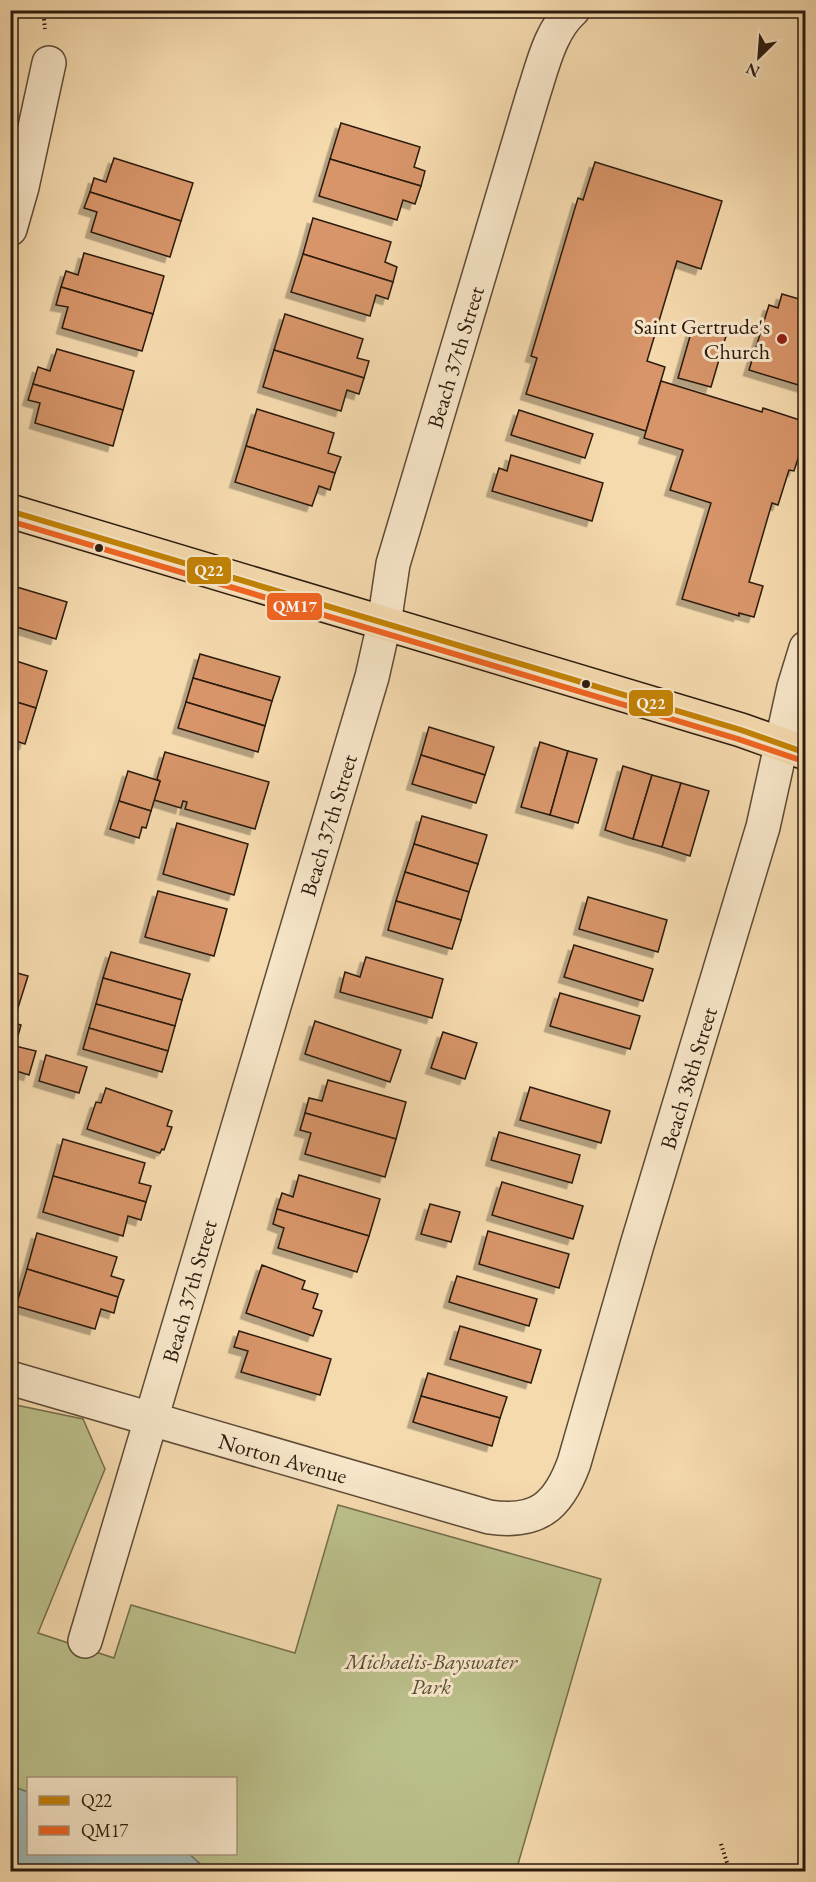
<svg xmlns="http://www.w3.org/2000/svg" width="816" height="1882" font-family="'EB Garamond',serif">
<defs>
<filter id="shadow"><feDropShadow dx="-5.5" dy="5.5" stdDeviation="0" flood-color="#0004"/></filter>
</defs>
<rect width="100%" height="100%" fill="#f5daae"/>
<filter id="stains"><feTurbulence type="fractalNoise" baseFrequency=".00333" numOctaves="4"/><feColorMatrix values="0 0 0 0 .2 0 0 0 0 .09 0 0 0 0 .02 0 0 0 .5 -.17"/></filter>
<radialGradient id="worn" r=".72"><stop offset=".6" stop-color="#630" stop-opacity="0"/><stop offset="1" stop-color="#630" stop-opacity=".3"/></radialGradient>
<polygon fill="#bbc08b" stroke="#746e4c" stroke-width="1.5" points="11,1404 83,1419 105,1469 38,1633 114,1658 131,1605 295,1653 338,1505 601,1579 516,1871 208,1871 189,1854 236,1854 236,1778 28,1778 28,1792 11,1786"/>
<polygon fill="#9fb8b3" stroke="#717971" stroke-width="1.5" points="11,1786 28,1792 28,1854 189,1854 208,1871 11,1871"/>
<g fill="#d79569" stroke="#2c1b0e" stroke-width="1.5" filter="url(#shadow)">
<polygon points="341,123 420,147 414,167 425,171 421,186 330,159"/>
<polygon points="114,158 193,183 181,221 90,192 94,178 106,182"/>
<polygon points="330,159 421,186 415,204 403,200 397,220 319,196"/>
<polygon points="595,162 722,201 701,269 677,261 647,361 665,367 646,431 526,394 537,358 531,356 578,198 583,200"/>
<polygon points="90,192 181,221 170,257 91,232 97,212 84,208"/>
<polygon points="313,218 391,242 385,262 397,267 393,282 303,254"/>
<polygon points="84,253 164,276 153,314 61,287 66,271 78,275"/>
<polygon points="303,254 393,282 388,299 376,295 370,316 291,292"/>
<polygon points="61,287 153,314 142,351 62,328 68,307 56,305"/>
<polygon points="782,294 806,301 805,387 749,370 769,305 778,308"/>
<polygon points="285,314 363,339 357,358 369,361 364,378 274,350"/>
<polygon points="693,326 726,336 711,387 678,378"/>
<polygon points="57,349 134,371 123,410 33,384 38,367 50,371"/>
<polygon points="274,350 364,378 359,394 347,390 341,411 263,387"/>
<polygon points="661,381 762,412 763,408 806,422 806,434 794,471 789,470 778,505 772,503 749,582 763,586 754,617 739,613 739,616 682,599 711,503 670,490 683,450 644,438"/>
<polygon points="33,384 123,410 113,446 35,423 40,403 28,400"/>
<polygon points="257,409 334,433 328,453 341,457 335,473 246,446"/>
<polygon points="519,410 593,434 585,458 511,435"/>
<polygon points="246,446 335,473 330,490 319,486 312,506 235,482"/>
<polygon points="511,455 603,483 592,521 492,491 499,468 507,471"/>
<polygon points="10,585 67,602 56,639 10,625"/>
<polygon points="200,654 280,677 272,701 193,678"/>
<polygon points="10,659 47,671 36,708 10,700"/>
<polygon points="193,678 272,701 265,726 186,702"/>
<polygon points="10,700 36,708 25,744 10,739"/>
<polygon points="186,702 265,726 258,752 178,728"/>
<polygon points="429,727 494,747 485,775 421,755"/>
<polygon points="540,742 568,751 550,815 521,807"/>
<polygon points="568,751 597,759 578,823 550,815"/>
<polygon points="165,752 269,782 255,829 185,809 187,802 183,801 181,808 154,800 160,781 157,779"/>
<polygon points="421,755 485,775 476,803 412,784"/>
<polygon points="10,765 17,766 10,789"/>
<polygon points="623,766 652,775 633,839 605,830"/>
<polygon points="128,771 160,781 151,811 119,801"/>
<polygon points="652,775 681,783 662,847 633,839"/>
<polygon points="681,783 709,791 690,856 662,847"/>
<polygon points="119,801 151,811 146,828 142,827 139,838 110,829"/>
<polygon points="422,816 487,835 478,864 414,844"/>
<polygon points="177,823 248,844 234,895 163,874"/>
<polygon points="414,844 478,864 469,892 405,872"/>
<polygon points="405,872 469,892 461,920 396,901"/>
<polygon points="158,891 227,909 214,956 145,937"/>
<polygon points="588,897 667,920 658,952 579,929"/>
<polygon points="396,901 461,920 452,949 388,930"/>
<polygon points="574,945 653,969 643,1001 564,977"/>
<polygon points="111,952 190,974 182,1000 103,978"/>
<polygon points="366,957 443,979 432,1018 340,992 345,972 360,977"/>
<polygon points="10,971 28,976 16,1014 10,1012"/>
<polygon points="103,978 182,1000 175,1026 96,1004"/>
<polygon points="560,993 640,1016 630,1049 550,1026"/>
<polygon points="96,1004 175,1026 168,1051 89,1028"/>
<polygon points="315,1021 401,1050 390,1082 305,1054"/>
<polygon points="10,1022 21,1025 15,1046 36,1051 29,1075 10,1069"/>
<polygon points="89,1028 168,1051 162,1072 83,1049"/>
<polygon points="443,1032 477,1043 465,1079 431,1068"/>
<polygon points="46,1055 87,1067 79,1093 39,1081"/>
<polygon points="328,1080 406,1102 396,1139 305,1113 309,1098 322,1101"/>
<polygon points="530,1087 610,1111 601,1143 520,1120"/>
<polygon points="106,1088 172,1111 167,1126 172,1127 164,1150 162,1149 160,1153 87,1129 96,1102 101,1103"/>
<polygon points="305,1113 396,1139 385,1177 305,1154 311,1133 300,1130"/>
<polygon points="499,1132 580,1155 572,1183 491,1160"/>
<polygon points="63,1139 145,1163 139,1183 151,1186 146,1202 53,1176"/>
<polygon points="299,1175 380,1199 369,1236 277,1209 282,1193 293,1197"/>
<polygon points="53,1176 146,1202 141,1220 128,1216 123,1236 43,1212"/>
<polygon points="502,1182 583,1206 573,1239 492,1215"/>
<polygon points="430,1204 460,1212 451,1242 421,1234"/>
<polygon points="277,1209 369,1236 357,1272 278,1248 284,1228 273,1224"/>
<polygon points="488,1231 569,1254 559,1288 479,1264"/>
<polygon points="37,1233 117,1257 111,1276 124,1280 118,1297 27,1269"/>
<polygon points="262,1265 305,1281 302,1289 318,1294 313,1308 322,1311 313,1336 246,1313"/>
<polygon points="27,1269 118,1297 114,1313 101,1309 95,1329 16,1306"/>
<polygon points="457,1276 537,1299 529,1326 449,1302"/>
<polygon points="460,1326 541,1350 531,1383 450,1359"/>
<polygon points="239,1331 331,1359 320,1395 241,1372 248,1351 234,1347"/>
<polygon points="428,1373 507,1397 500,1418 421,1396"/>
<polygon points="421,1396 500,1418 492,1446 413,1422"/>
</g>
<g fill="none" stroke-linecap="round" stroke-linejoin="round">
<defs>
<g id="street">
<polyline points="10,229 22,187 49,63"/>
<path d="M10 1378 489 1517C537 1524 558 1507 574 1463L637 1245 763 827 794 687 806 648"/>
<path d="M85 1641 372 677 384 624 393 564 533 95C542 68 550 30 573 10"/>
</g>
<polyline id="primary" points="10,511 741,730 806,753"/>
</defs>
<use href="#street" stroke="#5e4b36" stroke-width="36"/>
<use href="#primary" stroke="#2c1b0e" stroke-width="36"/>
<g stroke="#2c1b0e" stroke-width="4" stroke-dasharray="1.5 3" stroke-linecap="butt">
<polyline points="43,10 45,29"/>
<polyline points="721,1844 730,1872"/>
</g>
<use href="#street" stroke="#f8e7ca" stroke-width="33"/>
<use href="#primary" stroke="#f5daae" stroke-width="33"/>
<defs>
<polyline id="bus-1" points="10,511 741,730 806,753"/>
<polyline id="bus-2" points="10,521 738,739 803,761"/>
</defs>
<use href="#bus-1" stroke="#f8e7ca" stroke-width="10"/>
<use href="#bus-2" stroke="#f8e7ca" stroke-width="10"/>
<use href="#bus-1" stroke="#c48304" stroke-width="6"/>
<use href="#bus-2" stroke="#f26522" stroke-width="6"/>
</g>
<circle fill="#8f2418" stroke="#f8e7ca" stroke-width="2" cx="782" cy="339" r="6"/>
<g fill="#2c1b0e" stroke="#f8e7ca" stroke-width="2">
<circle cx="99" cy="548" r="5"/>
<circle cx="586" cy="684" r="5"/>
</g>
<g text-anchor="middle" stroke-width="6" stroke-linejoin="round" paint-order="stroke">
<g font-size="22" fill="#2c1b0e" stroke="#f8e7ca" text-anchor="end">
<text x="770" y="334">Saint Gertrude's<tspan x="770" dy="25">Church</tspan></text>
</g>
<g font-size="22" fill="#2c1b0e" stroke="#f8e7ca">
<text transform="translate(455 357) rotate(-73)" y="8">Beach 37th Street</text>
<text transform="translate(328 825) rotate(-73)" y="8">Beach 37th Street</text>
<text transform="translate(688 1078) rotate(-73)" y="8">Beach 38th Street</text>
<text transform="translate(189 1291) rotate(-74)" y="8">Beach 37th Street</text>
<text transform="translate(283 1458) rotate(16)" y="8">Norton Avenue</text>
</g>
<g font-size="22" font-style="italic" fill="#574d34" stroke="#f8e7ca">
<text x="431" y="1669">Michaelis-Bayswater<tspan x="431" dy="25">Park</tspan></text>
</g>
</g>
<g stroke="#f8e7ca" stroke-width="2">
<rect x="186" y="556" width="46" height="29" rx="6" fill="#c48304"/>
<rect x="266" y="592" width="57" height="29" rx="6" fill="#f26522"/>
<rect x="628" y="689" width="46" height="28" rx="6" fill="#c48304"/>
</g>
<g font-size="16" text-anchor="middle" font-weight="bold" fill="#fff">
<text x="209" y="576">Q22</text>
<text x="295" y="612">QM17</text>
<text x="651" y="709">Q22</text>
</g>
<rect width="816" height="1882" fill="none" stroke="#f5daae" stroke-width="36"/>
<rect x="12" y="12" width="792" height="1858" fill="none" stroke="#2c1b0e" stroke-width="3"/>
<rect x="18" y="18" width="780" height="1846" fill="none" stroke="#2c1b0e" stroke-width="1.5"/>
<rect x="27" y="1777" width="210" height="78" fill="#f8e7ca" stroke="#a6957f" stroke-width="1.5"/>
<rect x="39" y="1796" width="30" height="9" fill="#c48304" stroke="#a6957f" stroke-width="1.5"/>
<text x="81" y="1807" font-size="18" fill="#2c1b0e">Q22</text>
<rect x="39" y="1826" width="30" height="9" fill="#f26522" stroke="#a6957f" stroke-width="1.5"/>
<text x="81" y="1837" font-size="18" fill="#2c1b0e">QM17</text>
<g transform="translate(759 57) rotate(205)" stroke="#f8e7ca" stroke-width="4.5" paint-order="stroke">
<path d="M0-4.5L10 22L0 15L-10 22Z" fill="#2c1b0e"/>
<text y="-9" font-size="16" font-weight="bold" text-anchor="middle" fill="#2c1b0e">N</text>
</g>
<rect width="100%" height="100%" filter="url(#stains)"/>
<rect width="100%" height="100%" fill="url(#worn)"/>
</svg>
